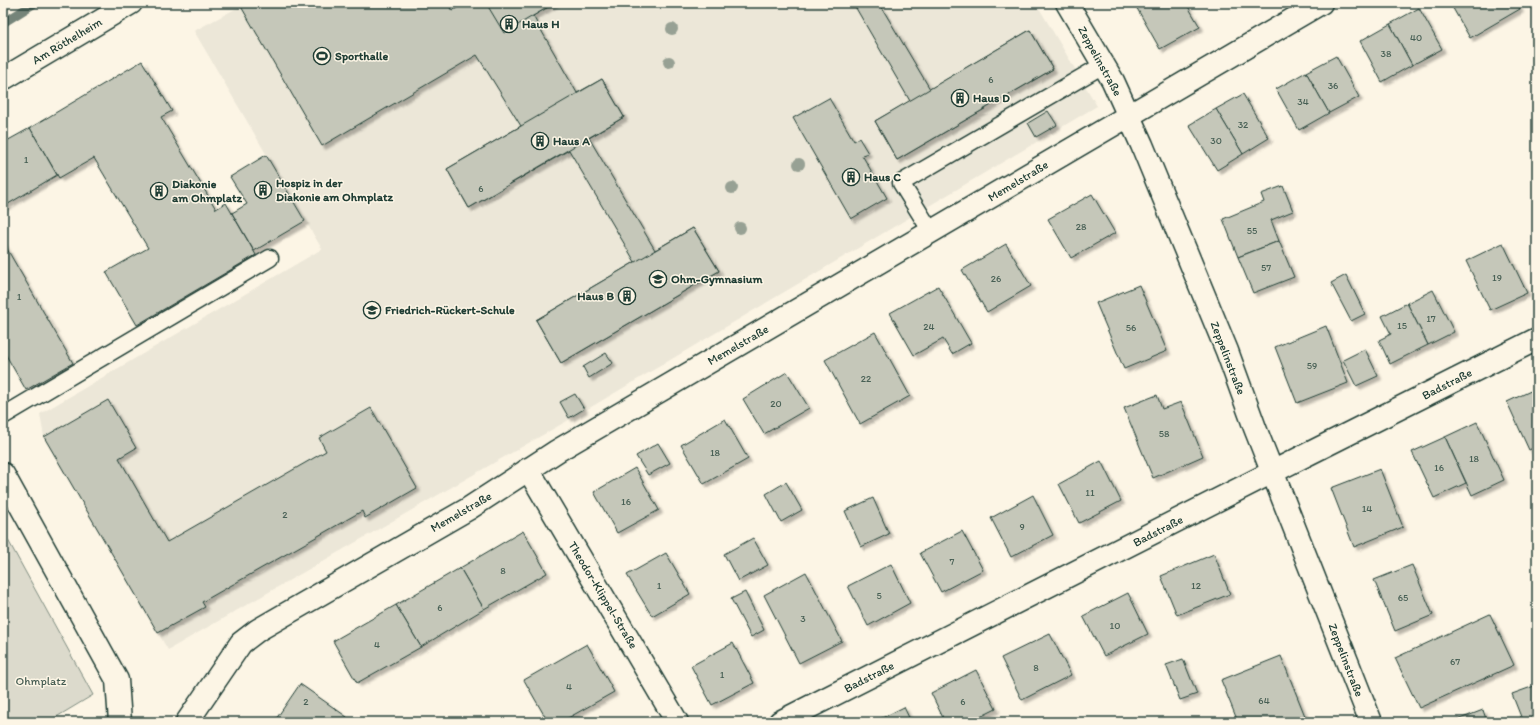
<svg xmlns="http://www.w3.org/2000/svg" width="1540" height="725" font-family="Itim,sans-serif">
<defs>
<filter id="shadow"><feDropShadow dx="3.5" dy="3.5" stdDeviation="1" flood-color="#0004"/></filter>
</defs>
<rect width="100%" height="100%" fill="#fcf5e5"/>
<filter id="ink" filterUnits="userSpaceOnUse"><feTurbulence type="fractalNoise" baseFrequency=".025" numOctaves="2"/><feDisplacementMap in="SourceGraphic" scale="8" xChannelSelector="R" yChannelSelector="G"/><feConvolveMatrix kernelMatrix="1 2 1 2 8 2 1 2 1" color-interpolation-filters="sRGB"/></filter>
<g filter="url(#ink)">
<polygon fill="#ece7d8" points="236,3 1036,3 1097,106 586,410 168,650 44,437 40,414 322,249 194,31 239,7"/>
<polygon fill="#dcdacc" stroke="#7e8c80" points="3,531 93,695 48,722 3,722"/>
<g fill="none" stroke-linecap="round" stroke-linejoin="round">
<polyline stroke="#758479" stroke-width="9" points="3,23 35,3"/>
</g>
<g fill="#c5c7b9" stroke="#1f3d34" filter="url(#shadow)">
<polygon points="239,3 447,3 452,11 465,3 555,3 533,16 577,93 602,79 624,117 589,138 655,250 693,228 719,271 561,363 536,320 635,262 569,150 469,208 447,169 521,126 477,55 322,146"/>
<polygon points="486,3 555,3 504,33"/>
<polygon points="853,3 879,3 930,89 1030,30 1053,69 897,160 875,121 910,101"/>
<polygon points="1134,3 1186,3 1200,27 1160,49"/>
<polygon points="1450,3 1516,3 1520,9 1470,38"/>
<polygon points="1419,8 1442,49 1412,65 1390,24"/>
<polygon points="1390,24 1412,65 1382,82 1360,41"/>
<polygon points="1030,30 1053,69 897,160 875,121"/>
<polygon points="1336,56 1359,97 1329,113 1306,72"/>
<polygon points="142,61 172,111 161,117 216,209 226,203 256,255 137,325 106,272 148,248 94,158 59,178 30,128"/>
<polygon points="1306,72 1329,113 1299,130 1276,89"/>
<polygon points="602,79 624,117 469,208 447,169"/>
<polygon points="1243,94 1269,138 1243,154 1216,109"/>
<polygon points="829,98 854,141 859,138 868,153 862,155 887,198 851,219 793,118"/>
<polygon points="1216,109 1243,154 1217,170 1189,125"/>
<polygon points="1048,111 1057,125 1036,137 1028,123"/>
<polygon points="30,128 57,175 3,207 3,143"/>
<polygon points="266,155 305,221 254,251 232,213 247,204 230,177"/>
<polygon points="1283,186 1293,211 1271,220 1279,241 1238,257 1223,219 1264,202 1261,194"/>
<polygon points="1092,194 1115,233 1071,258 1048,219"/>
<polygon points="693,228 719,271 561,363 536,320"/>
<polygon points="1279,241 1294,277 1253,293 1238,257"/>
<polygon points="3,242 73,363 26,390 3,350"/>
<polygon points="1503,243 1527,293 1490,310 1466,261"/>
<polygon points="1006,244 1031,286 987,312 962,270"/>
<polygon points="1346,275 1365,314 1351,321 1331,283"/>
<polygon points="1139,285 1167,351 1124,369 1096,303"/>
<polygon points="938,286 971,343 952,354 943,339 914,355 890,313"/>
<polygon points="1433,290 1454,332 1428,345 1407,303"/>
<polygon points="1407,303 1428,345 1390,364 1379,340 1391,334 1382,316"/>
<polygon points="1326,326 1348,383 1297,403 1275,347"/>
<polygon points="875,332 910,396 860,424 825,360"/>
<polygon points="1365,349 1378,376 1356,386 1343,360"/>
<polygon points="606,353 613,363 589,378 583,367"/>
<polygon points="787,372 809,408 764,434 743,399"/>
<polygon points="1537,388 1537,446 1529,450 1507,402"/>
<polygon points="575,394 584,409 569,418 560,402"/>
<polygon points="1157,395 1162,409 1181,402 1203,456 1153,478 1124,408"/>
<polygon points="108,400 136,448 119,458 167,542 326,451 319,438 371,408 417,488 365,518 362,511 202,602 205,607 158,633 44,437"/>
<polygon points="725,419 748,459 704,484 681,445"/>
<polygon points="1477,422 1504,480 1472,495 1445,437"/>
<polygon points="1445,437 1466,483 1434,498 1412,452"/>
<polygon points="658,443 670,463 648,475 636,456"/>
<polygon points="1101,461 1121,501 1079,523 1059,484"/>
<polygon points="635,468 659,510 617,533 594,492"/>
<polygon points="1380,469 1403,527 1354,547 1331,488"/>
<polygon points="786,482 802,510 781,522 766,494"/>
<polygon points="1033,495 1053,535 1011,557 991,518"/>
<polygon points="873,498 889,534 861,547 845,511"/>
<polygon points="523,531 547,573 484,609 460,568"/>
<polygon points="962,531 983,570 941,592 920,553"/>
<polygon points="753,538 768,565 738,581 724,554"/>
<polygon points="666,553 690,594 652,616 627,575"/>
<polygon points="1214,554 1230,594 1177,615 1161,576"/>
<polygon points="891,564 910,603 868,626 848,586"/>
<polygon points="1412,565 1433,615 1395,631 1374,580"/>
<polygon points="460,568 484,609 421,647 396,605"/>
<polygon points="806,572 842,641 799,663 764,595"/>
<polygon points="745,592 764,630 751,637 731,599"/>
<polygon points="1128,593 1148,634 1104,656 1083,616"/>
<polygon points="396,605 421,647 357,683 333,641"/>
<polygon points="1490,614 1514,665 1419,708 1395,658"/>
<polygon points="1050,634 1071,675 1022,700 1001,658"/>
<polygon points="733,643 754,683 712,705 691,666"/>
<polygon points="587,644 614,692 561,722 548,722 524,680"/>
<polygon points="1281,656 1307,721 1304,722 1238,722 1221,680"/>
<polygon points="1183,659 1197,694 1180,700 1166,665"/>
<polygon points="976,670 996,709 970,722 945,722 931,693"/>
<polygon points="300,684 347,717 344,722 274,722"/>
<polygon points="1537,685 1537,722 1523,722 1512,694"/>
<polygon points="904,707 911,722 874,722"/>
<polygon points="1483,710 1487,722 1452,722"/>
</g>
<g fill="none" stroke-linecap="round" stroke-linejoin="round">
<defs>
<g id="service">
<polyline points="932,233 901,183 1103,65"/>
<polyline points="3,416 270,258"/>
</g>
<g id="minor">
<polyline points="1067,3 1113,81 1142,145 1227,351 1255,428 1371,722"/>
<polyline points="3,79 131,3"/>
<polyline points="528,469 677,722"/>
<polyline points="3,474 117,680 120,722"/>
<polyline points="187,722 241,643 258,630 468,509 557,451 1321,3"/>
<polyline points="780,722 1310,453 1537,339"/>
</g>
</defs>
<use href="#service" stroke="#1f3d34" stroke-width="19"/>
<use href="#minor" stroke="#1f3d34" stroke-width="25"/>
<use href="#service" stroke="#fcf5e5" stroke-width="16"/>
<use href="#minor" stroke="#fcf5e5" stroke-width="22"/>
</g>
<g fill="#97a194">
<circle cx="672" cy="29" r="6"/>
<circle cx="669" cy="62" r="6"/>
<circle cx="799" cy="164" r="6"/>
<circle cx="732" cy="188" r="6"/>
<circle cx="740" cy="228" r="6"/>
</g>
</g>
<defs>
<symbol id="building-ring" viewBox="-11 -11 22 22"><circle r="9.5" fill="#fcf5e5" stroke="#1f3d34" stroke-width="1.5"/><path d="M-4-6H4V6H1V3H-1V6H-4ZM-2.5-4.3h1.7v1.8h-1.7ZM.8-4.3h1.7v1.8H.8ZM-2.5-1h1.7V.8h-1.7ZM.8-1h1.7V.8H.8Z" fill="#1f3d34"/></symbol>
<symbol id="stadium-ring" viewBox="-11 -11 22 22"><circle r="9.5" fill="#fcf5e5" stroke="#1f3d34" stroke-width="1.5"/><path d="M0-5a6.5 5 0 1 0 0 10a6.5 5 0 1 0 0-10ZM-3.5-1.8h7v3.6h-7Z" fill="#1f3d34"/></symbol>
<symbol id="school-ring" viewBox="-11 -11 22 22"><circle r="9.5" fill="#fcf5e5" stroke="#1f3d34" stroke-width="1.5"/><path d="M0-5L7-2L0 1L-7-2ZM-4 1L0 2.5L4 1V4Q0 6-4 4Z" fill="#1f3d34"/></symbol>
</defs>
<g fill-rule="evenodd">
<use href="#building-ring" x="499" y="14" width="20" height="20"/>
<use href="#stadium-ring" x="312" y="46" width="20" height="20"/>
<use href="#building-ring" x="950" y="88" width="20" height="20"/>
<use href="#building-ring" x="530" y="131" width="20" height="20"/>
<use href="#building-ring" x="841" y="167" width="20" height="20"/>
<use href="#building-ring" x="253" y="180" width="20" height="20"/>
<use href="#building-ring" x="149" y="181" width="20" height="20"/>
<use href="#school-ring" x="648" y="269" width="20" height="20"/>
<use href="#building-ring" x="617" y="286" width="20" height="20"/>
<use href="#school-ring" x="362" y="300" width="20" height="20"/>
</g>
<g text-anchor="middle" stroke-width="3" stroke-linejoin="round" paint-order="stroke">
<g font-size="10" fill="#486055">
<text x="1416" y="41">40</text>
<text x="1386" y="57">38</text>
<text x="991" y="83">6</text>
<text x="1333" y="89">36</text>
<text x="1303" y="105">34</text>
<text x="1243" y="128">32</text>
<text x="1216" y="144">30</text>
<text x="26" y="163">1</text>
<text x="481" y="192">6</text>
<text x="1081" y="230">28</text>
<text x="1252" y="234">55</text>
<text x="1266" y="271">57</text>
<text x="1497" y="281">19</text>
<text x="996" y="282">26</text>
<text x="19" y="300">1</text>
<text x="1431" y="322">17</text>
<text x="1402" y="329">15</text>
<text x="929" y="330">24</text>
<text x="1131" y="331">56</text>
<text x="1312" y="369">59</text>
<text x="866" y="382">22</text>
<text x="776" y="407">20</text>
<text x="1164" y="437">58</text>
<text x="715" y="456">18</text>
<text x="1474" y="462">18</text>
<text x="1439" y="471">16</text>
<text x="1090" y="496">11</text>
<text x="626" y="505">16</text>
<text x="1367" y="512">14</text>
<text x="285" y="518">2</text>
<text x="1022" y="530">9</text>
<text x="952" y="565">7</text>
<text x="503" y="574">8</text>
<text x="659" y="589">1</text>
<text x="1196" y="589">12</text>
<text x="879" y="599">5</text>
<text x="1403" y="601">65</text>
<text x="440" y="611">6</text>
<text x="803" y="622">3</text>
<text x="1115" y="629">10</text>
<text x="377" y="648">4</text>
<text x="1455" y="665">67</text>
<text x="1036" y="671">8</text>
<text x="722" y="678">1</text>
<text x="569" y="690">4</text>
<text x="1264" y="704">64</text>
<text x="306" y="705">2</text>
<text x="963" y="705">6</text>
</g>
<g font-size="12" font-weight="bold" fill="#1f3d34" stroke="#fcf5e5" text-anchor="start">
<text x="522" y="28">Haus H</text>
<text x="335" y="60">Sporthalle</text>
<text x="973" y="102">Haus D</text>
<text x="553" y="145">Haus A</text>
<text x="864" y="181">Haus C</text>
<text x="276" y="187">Hospiz in der<tspan x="276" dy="14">Diakonie am Ohmplatz</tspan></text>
<text x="172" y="188">Diakonie<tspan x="172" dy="14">am Ohmplatz</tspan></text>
<text x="671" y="283">Ohm-Gymnasium</text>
<text x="614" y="300" text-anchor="end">Haus B</text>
<text x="385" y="314">Friedrich-Rückert-Schule</text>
</g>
<g font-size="12" fill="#1f3d34" stroke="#fcf5e5">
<text transform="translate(67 41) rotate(-31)" y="4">Am Röthelheim</text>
<text transform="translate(1100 61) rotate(61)" y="4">Zeppelinstraße</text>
<text transform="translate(1018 181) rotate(-31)" y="4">Memelstraße</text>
<text transform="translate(738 345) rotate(-30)" y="4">Memelstraße</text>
<text transform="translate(1228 358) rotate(69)" y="4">Zeppelinstraße</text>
<text transform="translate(1447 384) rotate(-27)" y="4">Badstraße</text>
<text transform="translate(461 512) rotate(-30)" y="4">Memelstraße</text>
<text transform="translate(1158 531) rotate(-27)" y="4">Badstraße</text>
<text transform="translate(603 595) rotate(59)" y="4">Theodor-Klippel-Straße</text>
<text transform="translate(1346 660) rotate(69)" y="4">Zeppelinstraße</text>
<text transform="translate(869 677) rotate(-27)" y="4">Badstraße</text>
</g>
<g font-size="12" fill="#455c52" stroke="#fcf5e5">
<text x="41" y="685">Ohmplatz</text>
</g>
</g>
<rect width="1540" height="725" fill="none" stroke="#fcf5e5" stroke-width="16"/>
<rect x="8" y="8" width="1524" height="709" fill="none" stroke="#1f3d34" stroke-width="1.5" filter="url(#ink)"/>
</svg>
